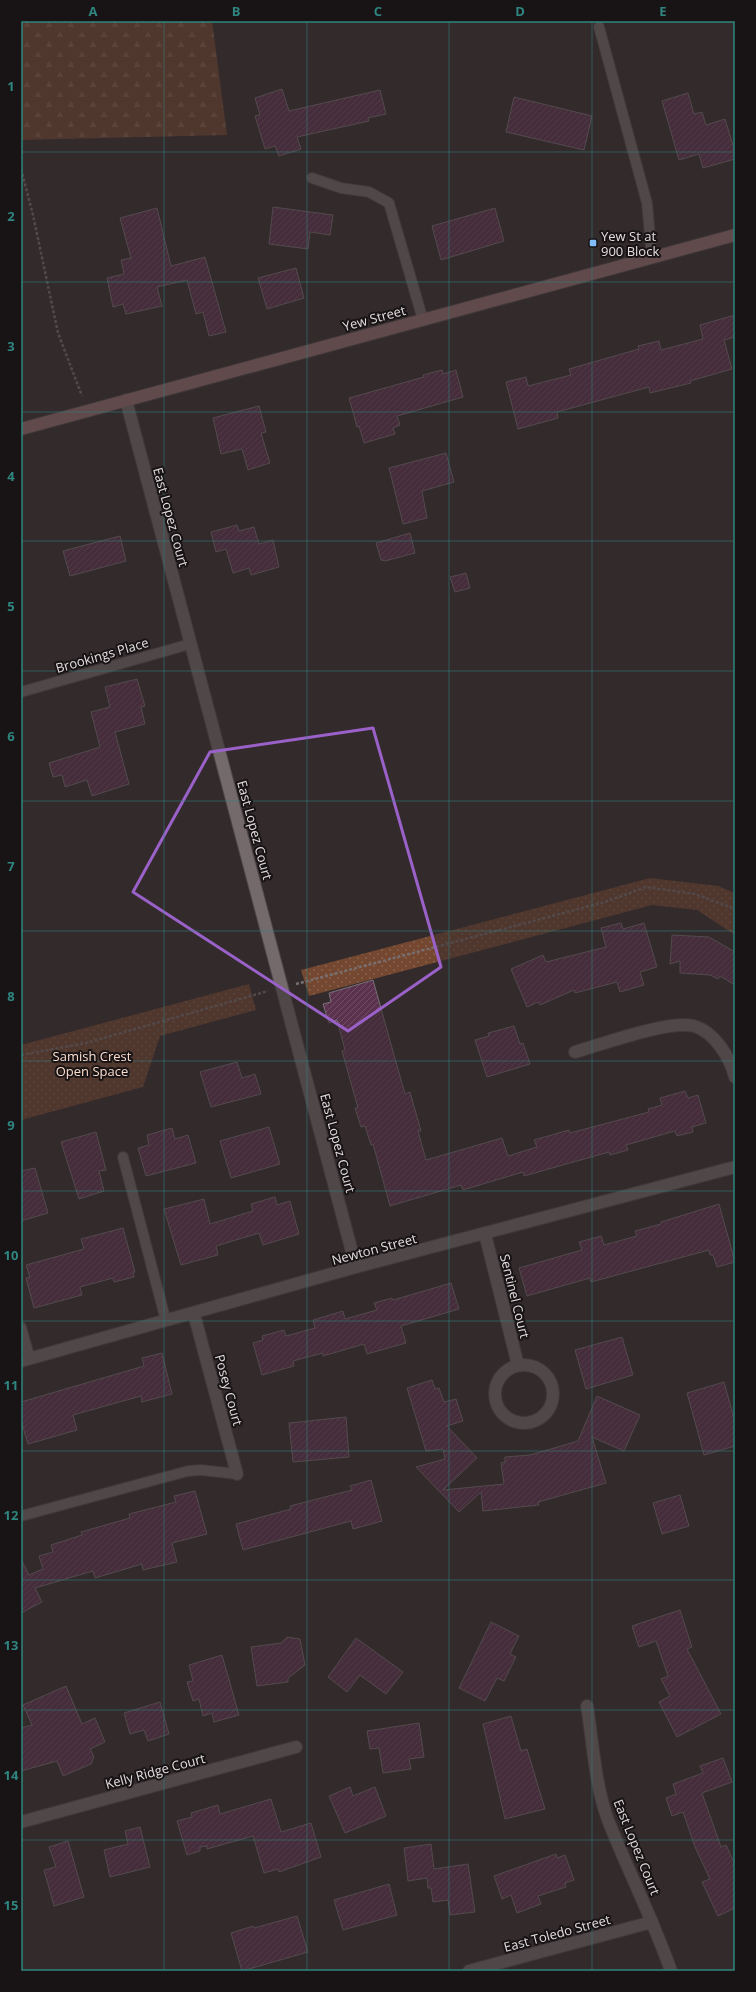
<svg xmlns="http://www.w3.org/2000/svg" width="756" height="1992" font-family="'Open Sans',sans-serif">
<defs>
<pattern id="forest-firs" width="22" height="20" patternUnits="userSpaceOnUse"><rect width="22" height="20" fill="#744730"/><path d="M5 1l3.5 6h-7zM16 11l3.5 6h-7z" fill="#88614e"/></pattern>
<pattern id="park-dots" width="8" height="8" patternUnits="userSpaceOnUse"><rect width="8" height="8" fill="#744730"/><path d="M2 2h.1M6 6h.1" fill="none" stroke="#88614e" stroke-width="1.8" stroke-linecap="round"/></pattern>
<pattern id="building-hatch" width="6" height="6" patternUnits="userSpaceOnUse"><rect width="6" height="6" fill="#5b324e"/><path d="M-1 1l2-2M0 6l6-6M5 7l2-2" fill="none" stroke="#724f67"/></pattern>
</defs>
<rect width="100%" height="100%" fill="#332a2c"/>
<polygon fill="url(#forest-firs)" points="21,21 212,21 227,135 21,140"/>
<g fill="url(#park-dots)">
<polygon points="650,878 718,886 735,893 735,935 697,910 652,905 309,996 301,970"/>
<polygon points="249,984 256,1010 160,1036 143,1087 21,1120 21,1045"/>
</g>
<g fill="url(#building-hatch)" stroke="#7a7177">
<polygon points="282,89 289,111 380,90 386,114 368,118 369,121 297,137 301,149 279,156 275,146 265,149 255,116 260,115 255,98"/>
<polygon points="688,93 694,114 702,112 706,125 725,119 735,152 735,159 703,168 699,154 679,160 662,101"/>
<polygon points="514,97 592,116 584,150 506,132"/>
<polygon points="273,207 333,215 330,235 310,232 308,249 269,244"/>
<polygon points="157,208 171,266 205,257 226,332 209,336 203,312 196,314 187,280 157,287 162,306 126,314 123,304 113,307 107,278 124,274 121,260 131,258 120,218"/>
<polygon points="495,208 504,241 441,260 432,226"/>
<polygon points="296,268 304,298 267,309 258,278"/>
<polygon points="735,315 735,337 724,340 732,369 690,381 691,383 650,393 649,387 557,412 558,418 518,429 506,382 526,377 528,386 571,375 569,369 639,349 638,346 659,341 661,350 703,339 700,325"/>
<polygon points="442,370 443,374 456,370 463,397 397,416 400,425 393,428 395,434 364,443 359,426 357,427 349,398 424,377 423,375"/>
<polygon points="259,406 266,432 261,433 270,463 248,470 242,449 221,454 213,418"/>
<polygon points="446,453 454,482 422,491 427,518 403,524 389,468"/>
<polygon points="237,525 239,531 254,527 259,544 273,540 279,567 251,575 249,568 233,573 226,549 216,552 211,532"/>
<polygon points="410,533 415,553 385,561 381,560 376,543"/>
<polygon points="120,536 126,561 70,576 63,551"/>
<polygon points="466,573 470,588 455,592 450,577"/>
<polygon points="137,679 145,706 141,707 145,724 115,732 129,784 92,796 87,780 65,787 62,775 53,777 49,763 100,747 91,712 110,707 105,687"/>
<polygon points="621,923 623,929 644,923 657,967 640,972 644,985 620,992 617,982 575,993 574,990 540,1005 538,1002 527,1007 511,969 543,955 546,962 606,947 601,928"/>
<polygon points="672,935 709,937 735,952 735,985 720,976 718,979 710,975 680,973 680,961 670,964"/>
<polygon points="373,980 405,1094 410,1092 421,1131 418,1131 426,1160 502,1138 508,1156 537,1147 534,1140 569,1130 570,1133 649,1112 648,1109 662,1105 660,1098 685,1091 688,1098 698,1095 706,1123 692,1127 693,1132 677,1136 675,1131 626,1145 628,1150 610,1155 609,1152 524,1176 523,1172 463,1190 461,1185 390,1206 373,1144 371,1145 365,1126 361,1127 355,1108 358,1108 342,1051 345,1050 337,1020 329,1023 323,1004 331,1002 329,993"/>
<polygon points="514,1026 520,1044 523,1043 530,1064 487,1077 475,1040 489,1036 488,1033"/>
<polygon points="237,1062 242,1078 255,1074 261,1094 211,1107 200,1072"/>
<polygon points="269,1127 280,1164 231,1178 220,1141"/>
<polygon points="172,1128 175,1139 188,1135 196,1163 146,1176 138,1148 149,1145 147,1135"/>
<polygon points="96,1132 106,1170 99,1171 104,1191 79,1199 61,1142"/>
<polygon points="35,1168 48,1213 21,1221 21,1171"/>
<polygon points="275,1197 277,1205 290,1201 299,1234 263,1245 259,1233 216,1246 218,1255 181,1265 164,1209 204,1199 210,1224 253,1211 251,1204"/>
<polygon points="719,1204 735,1262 717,1267 713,1255 710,1255 709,1250 591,1282 590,1278 527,1296 519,1268 582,1250 579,1242 601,1236 604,1245 637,1236 635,1231 661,1224 661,1222"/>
<polygon points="123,1228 135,1272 133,1273 134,1277 114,1282 113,1278 80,1287 82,1295 34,1308 26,1278 30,1277 26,1265 84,1249 81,1239"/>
<polygon points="451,1283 459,1309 401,1326 406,1343 367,1354 364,1344 323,1356 323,1353 293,1361 294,1366 262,1375 253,1343 263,1340 262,1336 284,1330 286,1336 315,1328 313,1320 343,1311 345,1319 377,1310 374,1303 392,1298 393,1300"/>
<polygon points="622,1337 633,1375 586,1389 575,1350"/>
<polygon points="162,1353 172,1394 142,1402 141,1396 73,1415 77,1430 28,1444 21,1420 21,1402 144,1366 142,1358"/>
<polygon points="432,1380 435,1389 439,1388 444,1402 456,1399 463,1421 447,1426 477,1458 443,1490 504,1484 501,1463 505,1462 505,1457 530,1455 578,1441 597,1396 640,1415 624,1451 592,1437 606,1483 538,1502 539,1505 483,1511 481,1492 459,1512 416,1467 445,1459 443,1449 426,1451 407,1388"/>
<polygon points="724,1382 735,1422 735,1446 704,1455 687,1393"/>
<polygon points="346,1417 349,1457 293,1462 289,1423"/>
<polygon points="371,1480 382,1521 353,1529 351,1521 243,1550 236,1524 291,1509 290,1506 352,1490 350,1486"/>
<polygon points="195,1491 207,1534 172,1543 177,1562 143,1570 142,1564 95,1578 93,1571 35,1588 42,1602 21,1613 21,1559 29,1575 43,1569 39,1556 53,1552 51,1545 82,1535 81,1532 130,1518 129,1514 176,1502 174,1496"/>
<polygon points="680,1495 689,1526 662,1534 653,1503"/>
<polygon points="680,1610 692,1647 687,1649 721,1714 677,1737 659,1702 670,1696 661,1679 668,1676 656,1641 639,1647 632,1626"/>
<polygon points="491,1622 519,1636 510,1654 516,1657 504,1681 497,1678 485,1701 459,1688"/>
<polygon points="287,1637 300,1639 305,1665 288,1678 288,1682 257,1686 251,1647 281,1643"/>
<polygon points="356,1638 403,1672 386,1694 360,1675 347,1692 328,1677"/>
<polygon points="222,1655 239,1715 214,1722 212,1713 203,1716 199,1699 193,1701 187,1682 193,1681 189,1665"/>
<polygon points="66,1686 82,1724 95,1718 105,1742 90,1749 94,1757 91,1764 63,1776 57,1761 21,1771 21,1728 32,1725 23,1705"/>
<polygon points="160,1702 169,1734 148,1741 144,1730 130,1734 124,1713"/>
<polygon points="511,1716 521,1751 527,1749 545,1809 505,1819 483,1724"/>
<polygon points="419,1723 424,1757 409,1759 411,1769 383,1773 379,1748 370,1749 367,1731"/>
<polygon points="723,1758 732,1782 702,1793 721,1847 726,1845 735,1865 735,1908 718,1916 702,1882 710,1879 695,1847 683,1812 672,1816 666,1798 676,1794 673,1784 703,1773 700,1766"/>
<polygon points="350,1787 353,1796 375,1787 386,1816 345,1833 329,1796"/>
<polygon points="271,1799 281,1832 311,1823 321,1857 279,1872 278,1869 264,1873 253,1836 207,1849 207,1846 200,1847 200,1851 187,1855 177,1821 192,1817 191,1813 218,1805 220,1814"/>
<polygon points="140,1827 150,1867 110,1877 104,1850 128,1844 125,1831"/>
<polygon points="68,1841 84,1897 54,1906 44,1870 56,1867 49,1847"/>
<polygon points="431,1844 434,1869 468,1864 475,1912 450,1915 448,1900 433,1902 431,1888 428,1888 427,1878 408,1881 404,1848"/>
<polygon points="556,1854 557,1858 565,1855 574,1880 565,1883 566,1887 538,1896 541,1904 517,1913 511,1895 502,1899 494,1876"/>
<polygon points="389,1884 397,1915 343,1930 334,1900"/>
<polygon points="297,1916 308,1952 242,1971 231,1933 253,1926 254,1928"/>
</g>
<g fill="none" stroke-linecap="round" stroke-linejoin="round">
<defs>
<g id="lane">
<polyline points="599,27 647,203 652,258"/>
<polyline points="312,178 341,188 369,192 389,203 423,320"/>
<polyline points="21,692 190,644"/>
<polyline points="123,1157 166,1321"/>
<polyline points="21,1327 30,1359"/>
<polyline points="21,1516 188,1471 201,1470 237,1474"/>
</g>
<g id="street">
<polyline points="126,400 356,1267"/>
<path d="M575 1052C603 1044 668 1020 694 1026 715 1032 730 1058 735 1077"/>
<polyline points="485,1234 518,1365"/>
<polyline points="194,1314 237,1474"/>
<polyline points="21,1361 356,1267 735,1167"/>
<circle cx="524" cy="1394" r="29"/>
<path d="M587 1706C593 1743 595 1785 608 1820 628 1871 653 1919 671 1971"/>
<polyline points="21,1822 296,1747"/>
<polyline points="469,1971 652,1922"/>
</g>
<polyline id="secondary" points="21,429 735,235"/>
</defs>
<use href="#lane" stroke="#4f4749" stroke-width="12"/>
<use href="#street" stroke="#4f4749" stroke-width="14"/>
<use href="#secondary" stroke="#4f4749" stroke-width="14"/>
<g stroke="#786f71" stroke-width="2.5" stroke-dasharray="3 2" stroke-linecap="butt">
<polyline points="21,169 33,215 58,333 82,396"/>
<polyline points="296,984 605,902 646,887 695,894 735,909"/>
<polyline points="21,1055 86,1043 268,991"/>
</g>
<use href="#lane" stroke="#746a6c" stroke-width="10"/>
<use href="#street" stroke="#746a6c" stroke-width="12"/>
<use href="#secondary" stroke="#997271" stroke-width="12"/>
</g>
<path d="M0 0H756V1992H0ZM373 728 441 967 348 1031 133 892 210 752Z" fill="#332a2c" fill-opacity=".55" fill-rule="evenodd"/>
<path fill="none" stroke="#9a61c9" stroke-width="3" stroke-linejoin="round" d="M373 728 441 967 348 1031 133 892 210 752Z"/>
<path fill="none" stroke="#2f857f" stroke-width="1" stroke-opacity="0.55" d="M164 21V1971M307 21V1971M449 21V1971M592 21V1971M21 152H735M21 282H735M21 412H735M21 541H735M21 671H735M21 801H735M21 931H735M21 1061H735M21 1191H735M21 1321H735M21 1451H735M21 1580H735M21 1710H735M21 1840H735"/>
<rect fill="#81bdfa" stroke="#181415" stroke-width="1.5" x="589" y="239" width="8" height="8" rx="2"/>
<g text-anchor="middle" stroke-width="4" stroke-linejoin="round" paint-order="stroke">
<g font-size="13" fill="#e4dddf" stroke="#181415" text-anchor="start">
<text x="601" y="241">Yew St at<tspan x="601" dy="15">900 Block</tspan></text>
</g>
<g font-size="13" fill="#e4dddf" stroke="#181415">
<text transform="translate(374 318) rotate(-15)" y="5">Yew Street</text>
<text transform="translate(171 517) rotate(75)" y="5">East Lopez Court</text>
<text transform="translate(102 655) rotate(-16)" y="5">Brookings Place</text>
<text transform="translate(255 830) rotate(75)" y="5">East Lopez Court</text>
<text transform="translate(338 1143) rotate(75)" y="5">East Lopez Court</text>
<text transform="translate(374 1249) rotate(-15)" y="5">Newton Street</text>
<text transform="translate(515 1296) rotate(76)" y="5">Sentinel Court</text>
<text transform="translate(229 1390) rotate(75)" y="5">Posey Court</text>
<text transform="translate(155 1771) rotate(-15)" y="5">Kelly Ridge Court</text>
<text transform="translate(637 1847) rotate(68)" y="5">East Lopez Court</text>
<text transform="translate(557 1933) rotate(-15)" y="5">East Toledo Street</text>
</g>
<g font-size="13" fill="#fbdccc" stroke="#181415">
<text x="92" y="1061">Samish Crest<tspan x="92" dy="15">Open Space</tspan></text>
</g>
</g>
<rect width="756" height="1992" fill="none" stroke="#181415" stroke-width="44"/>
<rect x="22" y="22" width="712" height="1948" fill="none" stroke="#2f857f" stroke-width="1.5"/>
<g font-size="13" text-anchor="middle" font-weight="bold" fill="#2f857f">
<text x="93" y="16">A</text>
<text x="236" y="16">B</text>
<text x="378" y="16">C</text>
<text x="520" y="16">D</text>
<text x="663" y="16">E</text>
<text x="11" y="91">1</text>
<text x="11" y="221">2</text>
<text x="11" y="351">3</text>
<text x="11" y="481">4</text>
<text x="11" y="611">5</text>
<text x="11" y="741">6</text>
<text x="11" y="871">7</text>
<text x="11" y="1001">8</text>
<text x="11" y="1130">9</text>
<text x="11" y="1260">10</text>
<text x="11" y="1390">11</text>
<text x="11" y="1520">12</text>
<text x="11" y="1650">13</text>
<text x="11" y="1780">14</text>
<text x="11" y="1910">15</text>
</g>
</svg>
